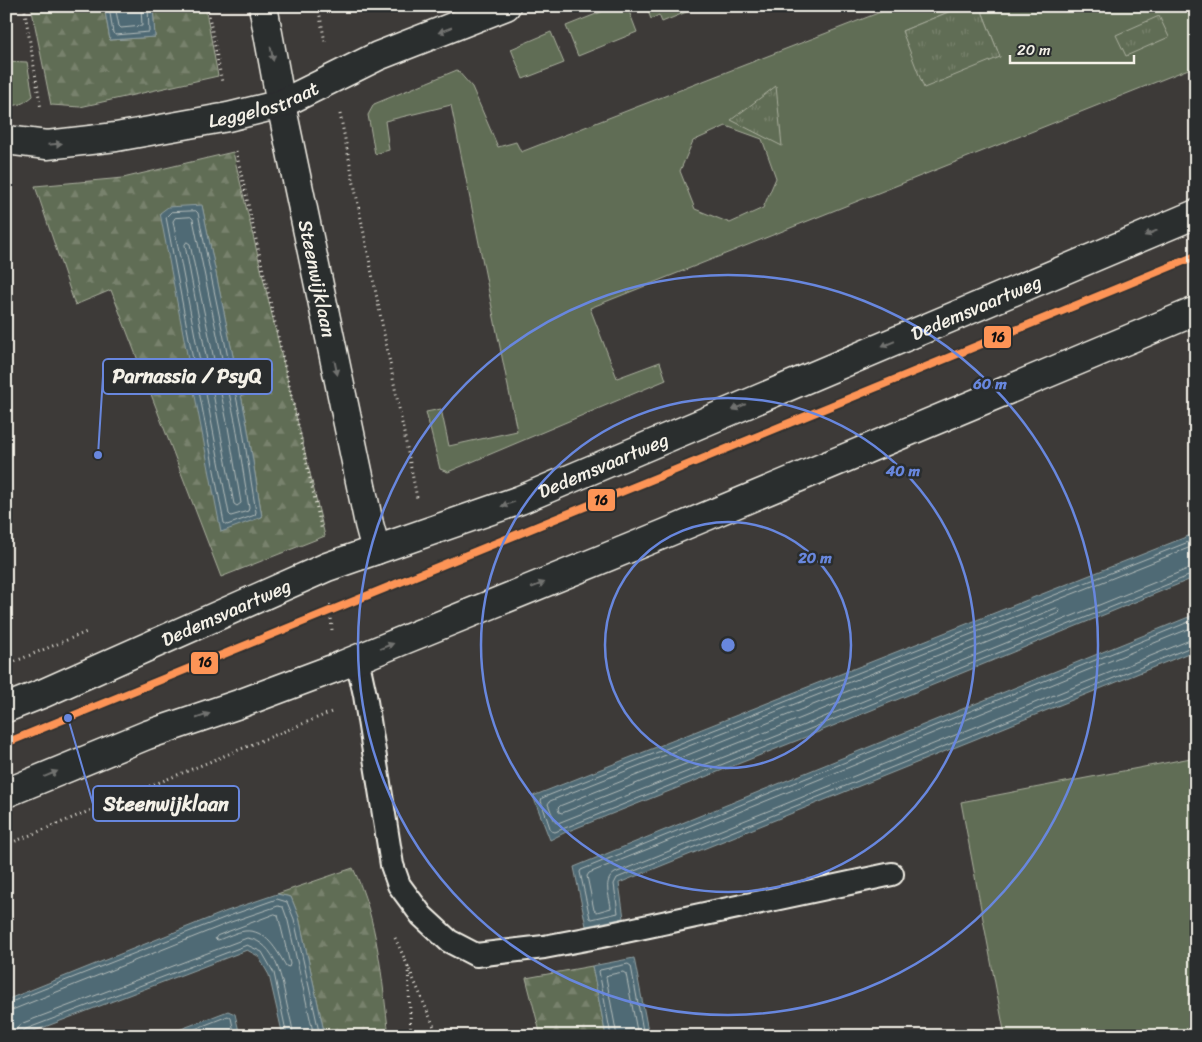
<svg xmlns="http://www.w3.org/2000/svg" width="1202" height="1042" font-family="Sriracha,sans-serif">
<defs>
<pattern id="forest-firs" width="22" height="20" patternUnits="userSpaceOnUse" patternTransform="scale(1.25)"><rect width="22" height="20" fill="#616d55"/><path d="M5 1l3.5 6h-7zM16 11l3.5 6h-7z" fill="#78826d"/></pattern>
<pattern id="park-tufts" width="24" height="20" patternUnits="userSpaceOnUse" patternTransform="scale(1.25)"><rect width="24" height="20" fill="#616d55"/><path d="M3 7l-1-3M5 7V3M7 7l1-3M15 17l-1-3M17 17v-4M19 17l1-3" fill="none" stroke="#78826d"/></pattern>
</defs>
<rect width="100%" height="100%" fill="#3d3a38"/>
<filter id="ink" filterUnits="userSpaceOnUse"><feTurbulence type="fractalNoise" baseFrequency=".02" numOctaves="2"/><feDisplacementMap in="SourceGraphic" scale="10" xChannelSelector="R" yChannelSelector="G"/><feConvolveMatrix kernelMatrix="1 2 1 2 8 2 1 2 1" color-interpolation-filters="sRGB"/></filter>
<g filter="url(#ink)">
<g fill="#616d55" stroke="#aaaf9e" fill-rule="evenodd">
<polygon points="616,6 627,6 637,32 578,56 566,26"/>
<polygon points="646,6 701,6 662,22 659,15 651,19"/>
<path d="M896 6H963L902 31 1000 57 980 6H1196V66L590 308 617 378 660 362 666 380 448 472 440 469 426 412 441 409 449 446 517 431 451 105 385 121 389 150 375 154 368 115 374 104 457 70 472 87 498 147 516 142 521 152ZM726 126 762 139 776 178 763 208 730 223 695 209 680 171 693 141Z"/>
<polygon points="551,32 564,63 523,79 511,49"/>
<path d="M6 61 27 62 33 96C25 103 17 107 6 105Z"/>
<polygon points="1196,757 1196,1036 1005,1036 961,802"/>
</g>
<g fill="url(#forest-firs)" stroke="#aaaf9e" fill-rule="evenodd">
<polygon points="31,6 104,6 110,40 155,37 153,6 205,6 218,76 80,107 51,105"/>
<path d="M233 152 325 536 221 577 111 290 75 305 35 186 123 178ZM202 206 247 424 262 517Z"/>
<path d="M353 868C378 919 382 980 389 1036H325L299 917 291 897 277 894Z"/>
<polygon points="592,966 606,1036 541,1036 526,978"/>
</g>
<g fill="url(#park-tufts)" stroke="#aaaf9e">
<polygon points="963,6 980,6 1000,57 924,88 902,31"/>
<polygon points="1159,16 1169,37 1126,56 1116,35"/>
<polygon points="776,86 782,146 731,120"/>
</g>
<g fill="#4f6a74" stroke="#91a0a2">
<polygon points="104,6 153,6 155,37 110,40"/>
<polygon points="202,205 247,424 262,517 221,532 160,213 168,207"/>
<polygon points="1196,533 1196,577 806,737 566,832 550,840 533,796"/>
<polygon points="1196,614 1196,650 619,883 624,918 586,926 574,867"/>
<polygon points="277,894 291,897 299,917 325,1036 283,1036 269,975 258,956 247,950 21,1036 6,1036 6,1000 227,911"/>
<polygon points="634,958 649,1036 606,1036 592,966"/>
<polygon points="228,1011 235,1014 240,1036 163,1036"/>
</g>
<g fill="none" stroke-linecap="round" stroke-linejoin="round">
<g stroke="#b2bbba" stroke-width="1">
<polyline points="109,6 113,33 116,35 149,32 148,6"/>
<polyline points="115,6 119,26 121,28 142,26 141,6"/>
<polygon points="196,211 198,213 242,425 256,512 255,515 227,525 224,523 166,217 171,212"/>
<polygon points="191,217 193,219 236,426 249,508 248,511 231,516 229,514 173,221 175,218"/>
<polygon points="187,242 190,244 228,427 241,503 237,506 234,504 185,245"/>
<polyline points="1196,539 542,798 541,801 551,831 555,832 1196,573"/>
<polyline points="1196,545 550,801 548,804 555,822 558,823 802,726 1190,568 1196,567"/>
<polygon points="1057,608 1060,610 1059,613 799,719 562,813 559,812 558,808 560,806"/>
<polyline points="1196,619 581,870 580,872 590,918 592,919 618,913 614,884 617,878 1196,645"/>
<path d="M1196 626 589 873 587 876 594 910 597 912 611 908C610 896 602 881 615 873L1190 640 1196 639"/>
<path d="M275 914 278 915 290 964 289 967 286 966C277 951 266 929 245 931 236 932 227 937 218 940L215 939 217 936Z"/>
<polyline points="6,1004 229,916 277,899 287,902 294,919 320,1036"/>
<polyline points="6,1011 12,1010 231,922 278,906 283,907 288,921 314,1036"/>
<path d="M15 1036 17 1028 23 1023 247 938C277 942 282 981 287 1005 289 1015 293 1025 293 1036"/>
<polyline points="22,1036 22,1032 26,1029 247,945 262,952 274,973 287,1036"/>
<polyline points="177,1036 228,1016 231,1018 235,1036"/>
<polyline points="611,1036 599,971 600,970 628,964 631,966 644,1036"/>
<polyline points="617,1036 606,977 608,975 623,972 626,974 638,1036"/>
</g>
<defs>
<polyline id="lane" points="357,658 365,695 392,865 399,885 422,916 449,941 476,955 544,947 602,936 892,874"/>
<g id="street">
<path id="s1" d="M263 6 281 104 369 524 376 550"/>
<path id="s2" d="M6 140 47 145 116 137 228 117 281 104 378 56 506 6"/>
</g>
<g id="secondary">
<path id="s3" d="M6 708 44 693 327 567 520 500 1196 214"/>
<polyline points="6,793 147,735 239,704 335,668 664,534 1196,311"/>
</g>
</defs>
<use href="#lane" stroke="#f4f1e8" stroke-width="26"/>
<use href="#street" stroke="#f4f1e8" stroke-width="31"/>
<use href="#secondary" stroke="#f4f1e8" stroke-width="31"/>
<g stroke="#f4f1e8" stroke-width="3" stroke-dasharray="1 4" stroke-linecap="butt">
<polyline points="24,6 41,109"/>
<polyline points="207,6 222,82"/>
<polyline points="318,6 325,42"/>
<polyline points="340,114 417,498"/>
<polyline points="236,151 322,531"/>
<polyline points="330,604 332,630"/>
<polyline points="6,665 89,631"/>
<polyline points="6,845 334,711"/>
<polyline points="395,938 407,964 438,1036"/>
<polyline points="408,967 411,1036"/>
</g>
<use href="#lane" stroke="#2a2d2e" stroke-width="22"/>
<use href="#street" stroke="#2a2d2e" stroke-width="28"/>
<use href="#secondary" stroke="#2a2d2e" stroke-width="28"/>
<defs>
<path id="tram-1" d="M6 743C404 583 799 418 1196 256"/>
</defs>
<use href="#tram-1" stroke="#2a2d2e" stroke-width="11"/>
<use href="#tram-1" stroke="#fd9456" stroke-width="8"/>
</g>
<defs><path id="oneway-solid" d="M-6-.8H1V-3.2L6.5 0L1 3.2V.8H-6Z" transform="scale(1.25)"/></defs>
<g fill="#71726f">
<use href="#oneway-solid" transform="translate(445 30) rotate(159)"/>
<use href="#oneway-solid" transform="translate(272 54) rotate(79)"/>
<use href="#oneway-solid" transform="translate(55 144) rotate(-5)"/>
<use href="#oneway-solid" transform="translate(1151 233) rotate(157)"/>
<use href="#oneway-solid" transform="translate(888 344) rotate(157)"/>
<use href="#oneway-solid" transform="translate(336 368) rotate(78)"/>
<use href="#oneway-solid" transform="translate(739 407) rotate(157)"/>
<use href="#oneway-solid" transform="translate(508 504) rotate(161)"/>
<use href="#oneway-solid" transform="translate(538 585) rotate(-22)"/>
<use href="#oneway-solid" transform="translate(387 646) rotate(-22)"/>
<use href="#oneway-solid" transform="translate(203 716) rotate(-19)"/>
<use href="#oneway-solid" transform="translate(51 774) rotate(-23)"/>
</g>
</g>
<g fill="none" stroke="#6887de" stroke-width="2.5">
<circle cx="728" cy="645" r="123"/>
<circle cx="728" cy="645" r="247"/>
<circle cx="728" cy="645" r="370"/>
</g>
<g text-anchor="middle" stroke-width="5" stroke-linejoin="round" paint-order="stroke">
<g font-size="19" fill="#f4f1e8" stroke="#2a2d2e">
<text dy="7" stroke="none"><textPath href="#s2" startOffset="262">Leggelostraat</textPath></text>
<text dy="7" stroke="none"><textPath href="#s1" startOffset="278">Steenwijklaan</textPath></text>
<text dy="7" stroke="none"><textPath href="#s3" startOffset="1050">Dedemsvaartweg</textPath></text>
<text dy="7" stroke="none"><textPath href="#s3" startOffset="645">Dedemsvaartweg</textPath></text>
<text dy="7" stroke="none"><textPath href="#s3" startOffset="240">Dedemsvaartweg</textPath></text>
</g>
</g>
<circle cx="728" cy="645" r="8" fill="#6887de" stroke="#2a2d2e" stroke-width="2.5"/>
<g font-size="15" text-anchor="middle" font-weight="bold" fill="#6887de" stroke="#2a2d2e" stroke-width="5" stroke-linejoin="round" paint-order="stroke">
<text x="990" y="389">60 m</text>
<text x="903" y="476">40 m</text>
<text x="815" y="563">20 m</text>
</g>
<path fill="none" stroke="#6887de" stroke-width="2" d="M98 455L103 376M68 718L93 804"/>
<g fill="#6887de" stroke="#2a2d2e" stroke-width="2">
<circle cx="98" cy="455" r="5"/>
<circle cx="68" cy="718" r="5"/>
</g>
<g fill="#2a2d2e" stroke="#6887de" stroke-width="2">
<rect x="103" y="359" width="169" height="35" rx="5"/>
<rect x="93" y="786" width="146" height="35" rx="5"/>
</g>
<g font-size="20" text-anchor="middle" font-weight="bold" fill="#f4f1e8">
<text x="187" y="383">Parnassia / PsyQ</text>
<text x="166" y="811">Steenwijklaan</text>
</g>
<g stroke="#2a2d2e" stroke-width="2">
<rect x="983" y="325" width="29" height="24" rx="5" fill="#fd9456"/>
<rect x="587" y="488" width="29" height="24" rx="5" fill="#fd9456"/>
<rect x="190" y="651" width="29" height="24" rx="5" fill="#fd9456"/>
</g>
<g font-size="14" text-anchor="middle" font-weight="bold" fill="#111">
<text x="998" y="342">16</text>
<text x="601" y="505">16</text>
<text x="205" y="667">16</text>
</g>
<rect width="1202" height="1042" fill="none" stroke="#2a2d2e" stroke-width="25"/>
<rect x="12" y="12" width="1177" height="1017" fill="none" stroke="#f4f1e8" stroke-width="2" filter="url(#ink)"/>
<path d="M1010 55v8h124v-8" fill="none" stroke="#f4f1e8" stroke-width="2.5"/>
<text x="1017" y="55" font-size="15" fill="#f4f1e8" stroke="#2a2d2e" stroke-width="4" paint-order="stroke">20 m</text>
</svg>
